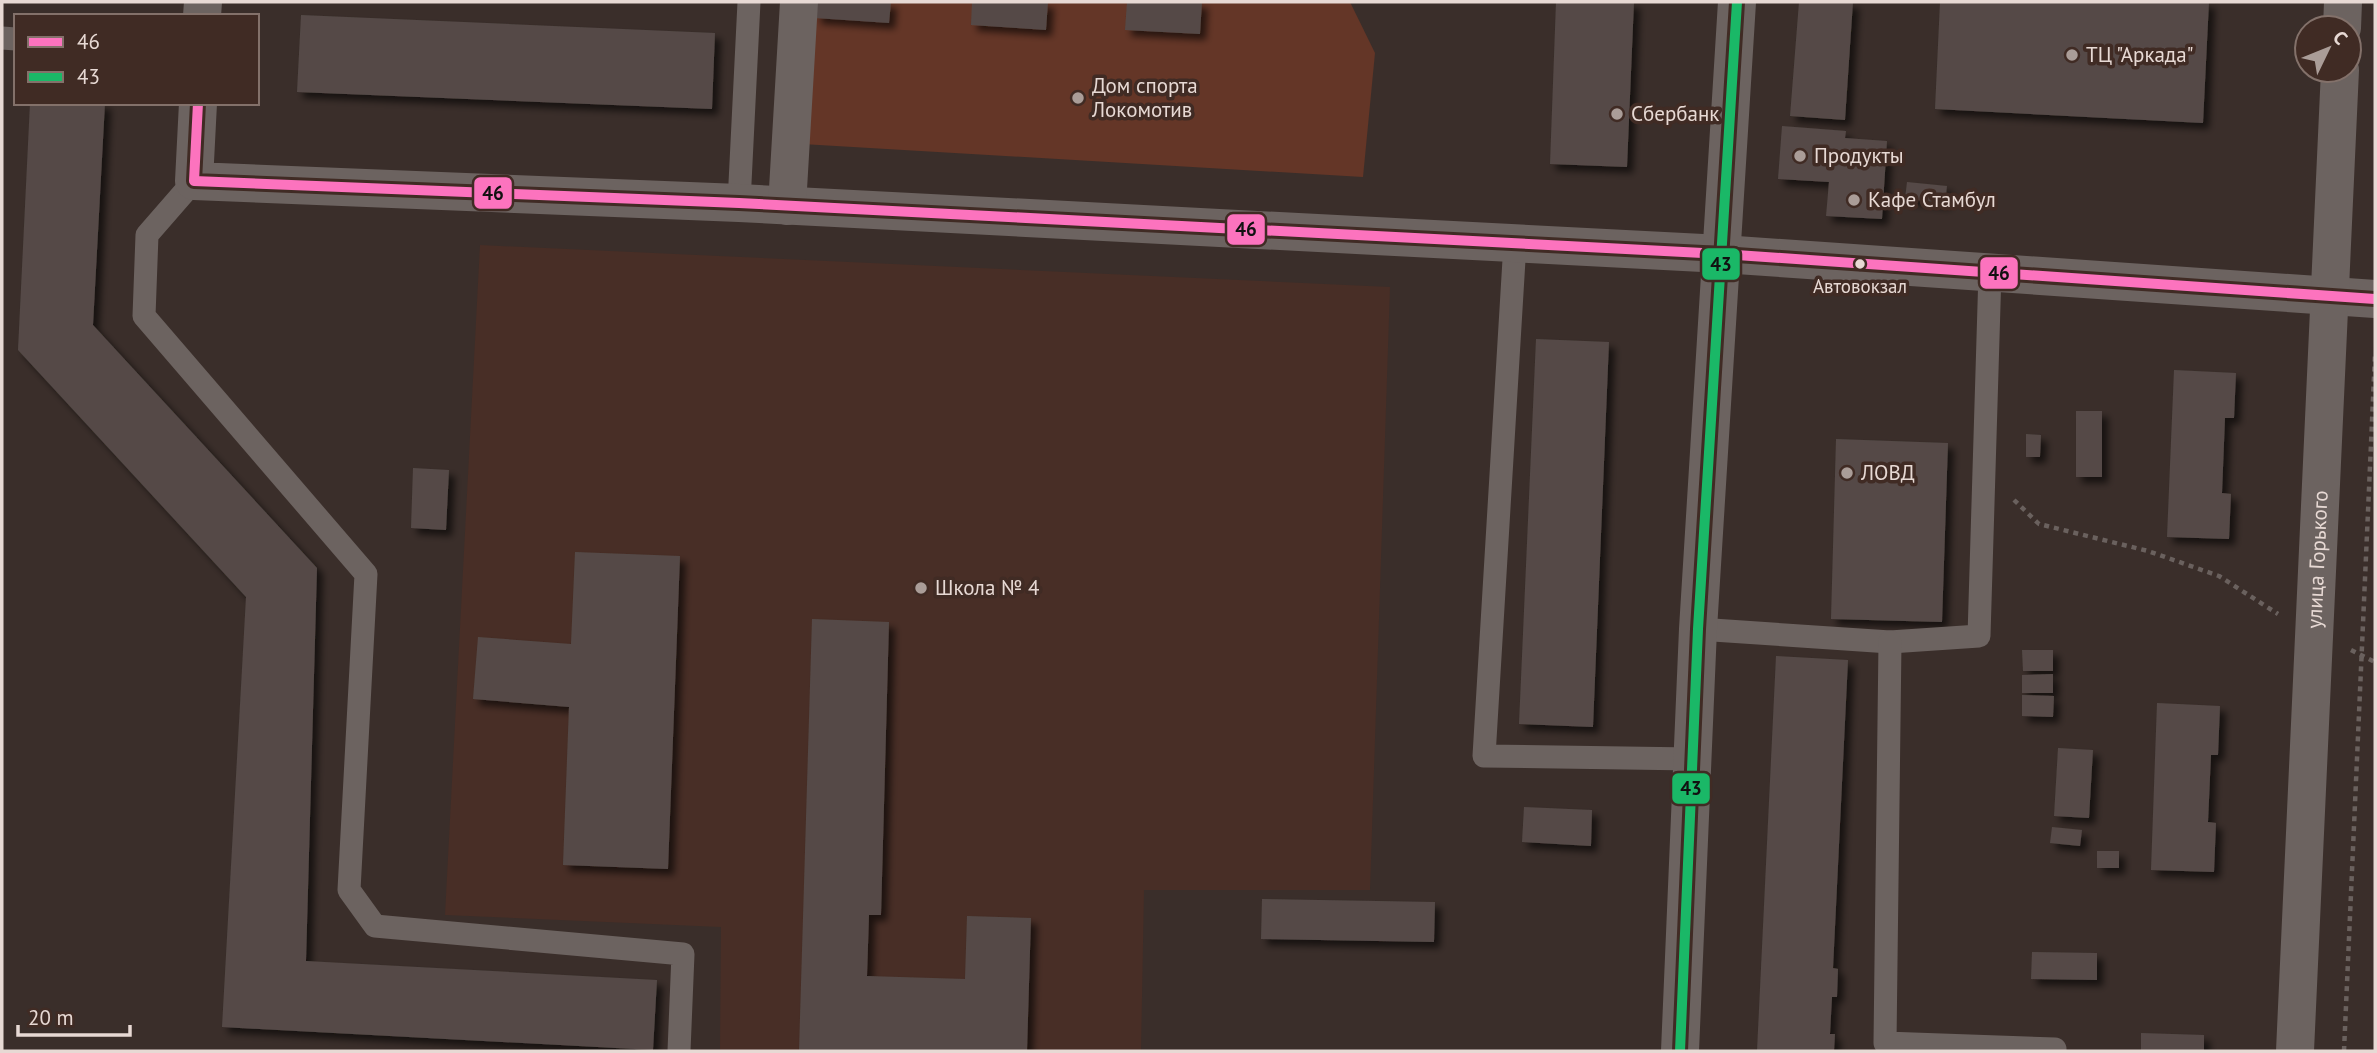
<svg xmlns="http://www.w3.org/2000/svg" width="2377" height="1053" font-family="'PT Sans',sans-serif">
<defs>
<filter id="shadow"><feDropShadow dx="6" dy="6" stdDeviation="3.5" flood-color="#0009"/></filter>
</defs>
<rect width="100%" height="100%" fill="#3a2e2a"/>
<polygon fill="#482e26" points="480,245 1390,287 1370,890 1144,890 1141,1051 720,1051 721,927 445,915"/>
<polygon fill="#643627" points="788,2 1350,2 1375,53 1363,177 785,143"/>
<g fill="#544a47" filter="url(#shadow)">
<polygon points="816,2 891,2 889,23 815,18"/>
<polygon points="972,2 1048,2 1046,30 971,25"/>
<polygon points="1127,2 1202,2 1200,34 1125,30"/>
<polygon points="1556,2 1634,2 1627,167 1550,164"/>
<polygon points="1799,2 1853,2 1845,120 1790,116"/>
<polygon points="1940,2 2209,2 2203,123 1935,109"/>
<polygon points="301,15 715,33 712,109 297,92"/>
<polygon points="30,103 105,103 93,325 317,568 306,961 657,980 653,1050 222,1027 246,597 18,350"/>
<polygon points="1782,126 1846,131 1845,138 1887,141 1882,219 1826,216 1829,182 1778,179"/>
<polygon points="1907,182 1947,186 1945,203 1905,199"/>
<polygon points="1536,339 1609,342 1593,727 1519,724"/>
<polygon points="2174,370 2236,373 2234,418 2225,418 2222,493 2231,494 2229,539 2167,537"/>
<rect x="2076" y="411" width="26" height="66"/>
<polygon points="2026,434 2041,435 2040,457 2026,457"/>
<polygon points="1836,439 1948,443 1942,622 1831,619"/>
<polygon points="413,468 449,470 446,530 411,528"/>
<polygon points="575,552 680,556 668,869 563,865 569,707 473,699 478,637 571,644"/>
<polygon points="812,619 889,622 881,915 869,915 867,976 965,979 967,916 1031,918 1027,1051 799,1051"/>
<polygon points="2022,650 2053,650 2053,671 2023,671"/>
<polygon points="1776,656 1848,660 1833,968 1838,969 1837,997 1832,997 1830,1034 1835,1034 1834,1051 1757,1051"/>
<polygon points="2053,674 2053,693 2022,693 2022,675"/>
<polygon points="2022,695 2054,696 2053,717 2022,716"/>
<polygon points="2157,703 2220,706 2218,755 2211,755 2208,822 2216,823 2214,872 2151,870"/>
<polygon points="2058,748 2093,750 2089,818 2054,816"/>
<polygon points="1524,807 1592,810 1591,846 1522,842"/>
<polygon points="2052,827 2082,830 2080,846 2050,843"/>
<rect x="2097" y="851" width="22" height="17"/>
<polygon points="1262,899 1435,902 1434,942 1261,939"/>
<polygon points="2032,952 2097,953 2097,980 2031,979"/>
<polygon points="2141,1033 2204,1035 2204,1051 2141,1051"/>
</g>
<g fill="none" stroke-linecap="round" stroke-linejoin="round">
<g stroke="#6a615e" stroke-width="4.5" stroke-dasharray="5 5" stroke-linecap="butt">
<polyline points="2014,500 2039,524 2148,551 2219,576 2278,614"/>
<polyline points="2351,650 2375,662"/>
<polyline points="2344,1051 2375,354"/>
</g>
<g stroke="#6c6360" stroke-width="23">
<polyline points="2,38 16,39"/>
<polyline points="194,181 147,235 144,316 366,574 349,890 375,926 683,954 679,1051"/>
<polyline points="739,203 749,2"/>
<polyline points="1515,243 1484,756 1693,759"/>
<polyline points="1698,629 1890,642 1979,636 1990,272"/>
<polyline points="1890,642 1885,1043 2055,1049 2055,1051"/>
</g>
<g stroke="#6c6360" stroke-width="38">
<polyline points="202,16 203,2"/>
<polyline points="2342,28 2343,2"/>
<polyline points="198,103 194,181 739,203 1722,254 2375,299"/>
<polyline points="787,206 799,2"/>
<polyline points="1680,1051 1698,629 1737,2"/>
<path id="s1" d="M2295 1051 2340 70"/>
</g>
<defs>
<polyline id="bus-1" points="198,103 194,181 739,203 1722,254 2375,299"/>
<polyline id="bus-2" points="1680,1051 1698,629 1737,2"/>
</defs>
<use href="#bus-1" stroke="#402b24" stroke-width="16"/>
<use href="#bus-2" stroke="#402b24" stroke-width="16"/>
<use href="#bus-1" stroke="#fc73be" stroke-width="10"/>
<use href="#bus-2" stroke="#1ab867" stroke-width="10"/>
</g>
<g fill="#aa9d98" stroke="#402b24" stroke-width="2.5">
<circle cx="2072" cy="55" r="7"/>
<circle cx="1078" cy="98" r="7"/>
<circle cx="1617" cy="114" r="7"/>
<circle cx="1800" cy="156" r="7"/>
<circle cx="1854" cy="200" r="7"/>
<circle cx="1847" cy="473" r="7"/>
<circle cx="921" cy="588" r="7"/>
</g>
<circle fill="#e7d9d4" stroke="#402b24" stroke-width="2.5" cx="1860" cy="264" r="6"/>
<g text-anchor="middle" stroke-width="7" stroke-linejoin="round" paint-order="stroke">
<g font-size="19" fill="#e7d9d4" stroke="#402b24">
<text x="1860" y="293">Автовокзал</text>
</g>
<g font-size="21" fill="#e7d9d4" stroke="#402b24" text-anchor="start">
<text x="2086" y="62">ТЦ "Аркада"</text>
<text x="1092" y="93">Дом спорта<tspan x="1092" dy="24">Локомотив</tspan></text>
<text x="1631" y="121">Сбербанк</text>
<text x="1814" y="163">Продукты</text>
<text x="1868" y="207">Кафе Стамбул</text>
<text x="1861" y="480">ЛОВД</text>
<text x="935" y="595">Школа № 4</text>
</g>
<g font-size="21" fill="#e7d9d4" stroke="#402b24">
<text dy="7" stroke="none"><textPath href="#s1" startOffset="492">улица Горького</textPath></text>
</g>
</g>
<g stroke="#402b24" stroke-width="2.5">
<rect x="473" y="176" width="40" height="34" rx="7" fill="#fc73be"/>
<rect x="1226" y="213" width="40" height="33" rx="7" fill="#fc73be"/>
<rect x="1701" y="247" width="40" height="34" rx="7" fill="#1ab867"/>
<rect x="1979" y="256" width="40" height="34" rx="7" fill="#fc73be"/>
<rect x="1671" y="772" width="40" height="33" rx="7" fill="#1ab867"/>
</g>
<g font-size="19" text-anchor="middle" font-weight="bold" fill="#111">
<text x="493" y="200">46</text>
<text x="1246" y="236">46</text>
<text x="1721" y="271">43</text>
<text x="1999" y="280">46</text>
<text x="1691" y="795">43</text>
</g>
<rect width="2377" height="1053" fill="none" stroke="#e7d9d4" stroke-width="7"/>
<rect x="14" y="14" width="245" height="91" fill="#402b24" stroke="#83716a" stroke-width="2"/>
<rect x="28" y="37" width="35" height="10" fill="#fc73be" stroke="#83716a" stroke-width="2"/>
<text x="77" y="49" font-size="21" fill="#e7d9d4">46</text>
<rect x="28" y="72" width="35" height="10" fill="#1ab867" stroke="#83716a" stroke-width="2"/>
<text x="77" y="84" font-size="21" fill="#e7d9d4">43</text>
<g transform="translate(2328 49) rotate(47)"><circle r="33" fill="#402b24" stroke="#83716a" stroke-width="2"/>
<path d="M0-5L12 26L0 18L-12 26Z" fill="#aa9d98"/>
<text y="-10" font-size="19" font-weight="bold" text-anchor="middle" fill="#e7d9d4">С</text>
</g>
<path d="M18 1025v10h112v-10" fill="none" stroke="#e7d9d4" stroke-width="3.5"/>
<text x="28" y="1025" font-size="21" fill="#e7d9d4" stroke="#402b24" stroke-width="5" paint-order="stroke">20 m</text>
</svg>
